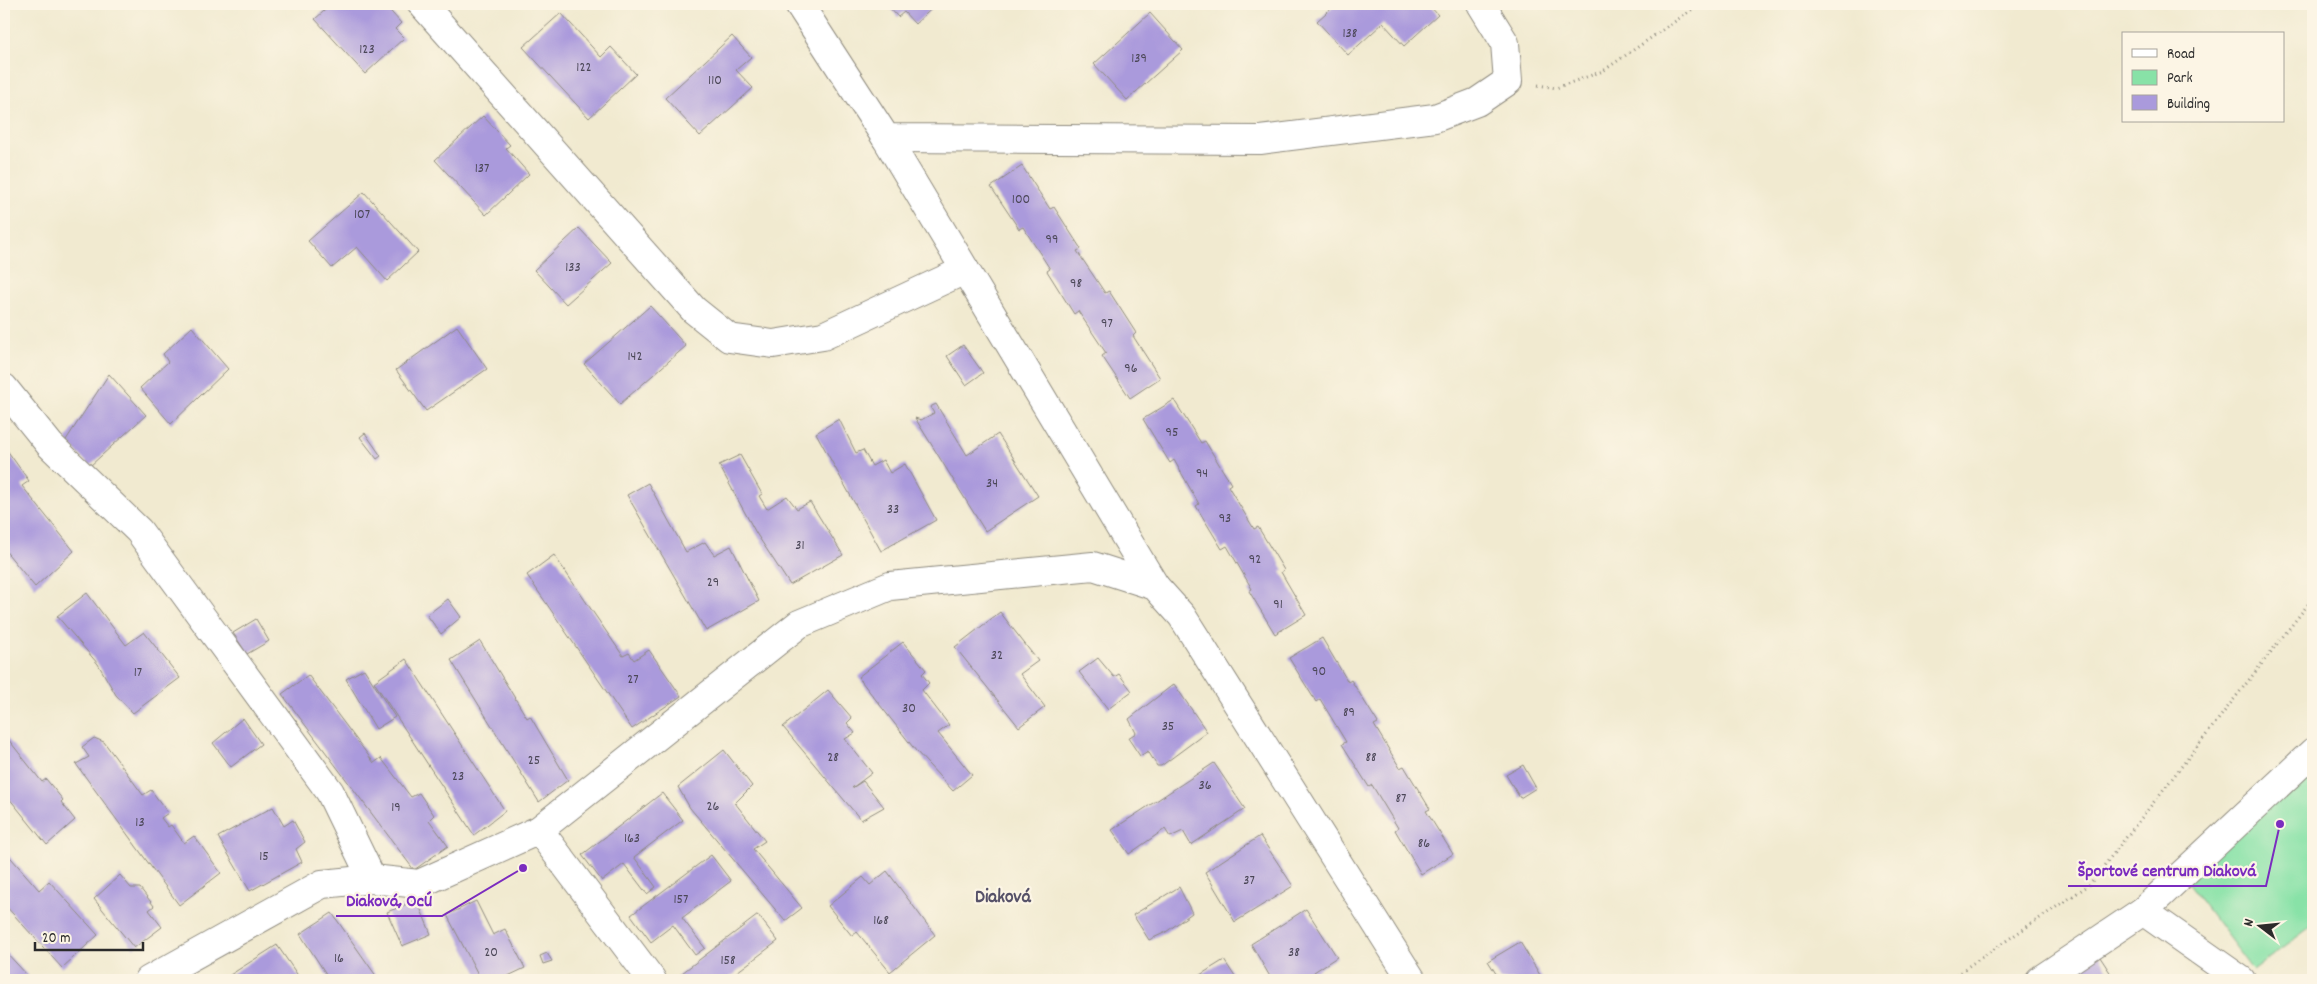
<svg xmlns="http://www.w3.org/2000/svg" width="2317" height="984" font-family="Dekko,sans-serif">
<rect width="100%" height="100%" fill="#fcf5e5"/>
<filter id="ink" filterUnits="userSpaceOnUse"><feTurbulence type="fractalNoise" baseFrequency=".02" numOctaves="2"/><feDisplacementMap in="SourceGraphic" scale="10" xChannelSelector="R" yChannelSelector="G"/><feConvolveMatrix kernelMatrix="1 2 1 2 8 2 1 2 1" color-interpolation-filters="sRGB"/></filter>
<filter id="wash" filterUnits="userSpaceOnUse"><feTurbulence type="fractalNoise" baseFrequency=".0096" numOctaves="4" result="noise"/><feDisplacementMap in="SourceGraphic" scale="20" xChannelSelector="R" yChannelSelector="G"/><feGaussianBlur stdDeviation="1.12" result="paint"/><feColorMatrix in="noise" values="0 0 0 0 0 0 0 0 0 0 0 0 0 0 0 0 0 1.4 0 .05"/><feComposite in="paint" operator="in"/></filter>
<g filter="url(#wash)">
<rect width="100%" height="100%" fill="#f1ead0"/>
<polygon fill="#88e2a7" stroke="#5a8669" points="2313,774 2313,925 2253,970 2181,874"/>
<g id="blocks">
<g fill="#aa9adc">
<polygon points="332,4 352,4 356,9 362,4 384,4 401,23 395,29 404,38 365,74 315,19"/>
<polygon points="886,4 937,4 915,24 904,12 898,17"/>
<polygon points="1336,4 1428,4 1438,15 1404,46 1383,23 1348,55 1317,21"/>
<polygon points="561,13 601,57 611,47 636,74 589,118 523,47"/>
<polygon points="1150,13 1183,50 1127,100 1094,64"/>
<polygon points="732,36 751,57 736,70 753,88 700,136 665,98"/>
<polygon points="483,116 510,145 506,148 529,174 486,215 435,160"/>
<polygon points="1022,166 1050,209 1054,207 1081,249 1077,251 1105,293 1109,291 1136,333 1133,336 1160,378 1130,398 1102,356 1106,353 1078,311 1074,314 1047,271 1050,269 1023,227 1019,229 991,187"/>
<polygon points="364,192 418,252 387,281 357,247 332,268 308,241"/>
<polygon points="579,228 612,263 566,304 534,270"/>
<polygon points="650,306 686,346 620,404 584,364"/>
<polygon points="457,326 487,369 426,411 396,370"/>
<polygon points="192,327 228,369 171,424 140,388 168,362 163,354"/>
<polygon points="963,345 983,373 966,385 947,356"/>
<polygon points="109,374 146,415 90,466 66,440"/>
<polygon points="1174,400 1201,443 1205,441 1231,484 1228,486 1254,529 1258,527 1284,570 1281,572 1306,615 1275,634 1249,591 1252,589 1227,546 1222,549 1196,506 1199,504 1174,460 1170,463 1143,419"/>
<polygon points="936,404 967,455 998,434 1038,496 985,531 915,418 921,420 934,413 930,407"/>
<polygon points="839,419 856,453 863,450 872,466 883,460 890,473 905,464 936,520 881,551 816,433"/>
<polygon points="365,433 381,456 377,459 360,437"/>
<polygon points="4,446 29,481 22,486 74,551 35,587 4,549"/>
<polygon points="740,455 762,494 759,496 767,509 787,496 797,509 810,502 843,555 790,585 756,533 719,465"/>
<polygon points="648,483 686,552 705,542 714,555 731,546 759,601 706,631 627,495"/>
<polygon points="554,555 623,656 629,653 634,660 649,650 681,696 632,729 527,575"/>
<polygon points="87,593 126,645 144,632 180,678 133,713 116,695 98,664 57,616"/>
<polygon points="448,599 461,617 441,634 427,615"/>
<polygon points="1000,612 1038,661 1020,674 1045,707 1019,727 955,647"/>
<polygon points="256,619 269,641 247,654 233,633"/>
<polygon points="1322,638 1348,682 1351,680 1378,723 1374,725 1400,768 1404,766 1430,809 1426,811 1453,854 1421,874 1395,830 1398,828 1372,785 1369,787 1342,744 1346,742 1320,699 1316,702 1289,658"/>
<polygon points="480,641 527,718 530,716 568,780 539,802 451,660"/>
<polygon points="903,642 926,670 922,674 929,683 922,690 949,725 938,733 972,775 953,791 916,751 858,677"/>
<polygon points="1098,658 1114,677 1119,674 1132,691 1108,709 1079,672"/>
<polygon points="406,659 505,811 474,835 374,682"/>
<polygon points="364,669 395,717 376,729 346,679"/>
<polygon points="308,675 374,763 381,758 411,797 419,793 434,815 429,820 448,846 414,870 282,694"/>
<polygon points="1174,684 1207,732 1161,766 1157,766 1148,751 1140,756 1128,738 1136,733 1129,719"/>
<polygon points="828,690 852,718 847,723 855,733 845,739 872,773 852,788 863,781 884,807 861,820 783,727"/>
<polygon points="243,718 261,744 231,767 213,743"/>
<polygon points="4,734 42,782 46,779 63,800 61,802 75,820 47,845 4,792"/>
<polygon points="94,738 104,742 143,795 151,790 168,813 161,818 168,827 171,825 184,843 194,836 221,873 179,905 76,764 89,757 82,747"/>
<polygon points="724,750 752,786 735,803 765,841 753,849 802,908 785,921 690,808 678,787"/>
<polygon points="1214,763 1245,809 1191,845 1183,831 1170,837 1165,829 1129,854 1112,830"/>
<polygon points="1523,765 1536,788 1520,798 1506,775"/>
<polygon points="662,793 683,820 634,857 656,887 647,894 624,864 602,881 582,855"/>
<polygon points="273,807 284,826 293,820 305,842 296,849 302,862 250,891 218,837"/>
<polygon points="1260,836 1293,886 1235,922 1205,872"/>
<polygon points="4,850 39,890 49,881 98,935 62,968 4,904"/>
<polygon points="711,855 731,881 682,918 705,948 695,955 673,925 651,942 631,915"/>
<polygon points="887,871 935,935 890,972 857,932 852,936 828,906 863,877 870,885"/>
<polygon points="120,875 131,888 140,888 154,906 149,910 162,927 134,948 94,899"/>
<polygon points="1179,887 1192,913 1166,932 1149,940 1133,915"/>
<polygon points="417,900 431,934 402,946 387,912"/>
<polygon points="476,901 493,935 505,929 525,968 506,977 508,980 481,980 447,915"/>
<polygon points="1306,909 1337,957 1314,972 1316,980 1272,980 1251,944"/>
<polygon points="332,913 379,980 330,980 300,934"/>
<polygon points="758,915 778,941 729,978 730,980 681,980 678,976"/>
<polygon points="1520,942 1543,980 1500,980 1488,961"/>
<polygon points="277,945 301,980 234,980 230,975"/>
<polygon points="4,950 29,977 25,980 4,980"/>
<polygon points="547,953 552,961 543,964 540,956"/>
<polygon points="2098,954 2115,980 2056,980"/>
<polygon points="1224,960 1237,980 1192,980"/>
</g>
</g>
</g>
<g filter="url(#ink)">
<use href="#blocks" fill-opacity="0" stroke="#8e8a7e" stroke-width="1"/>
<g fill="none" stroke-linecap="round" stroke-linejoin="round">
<defs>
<g id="minor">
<polyline points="422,4 694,310 729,338 773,344 823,336 965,270"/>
<polyline points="799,4 886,138 1260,140 1435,118 1477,102 1508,81 1505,43 1481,4"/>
<polyline points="886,138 1155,586"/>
<polyline points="4,388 50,445 139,531 330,792 372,879"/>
<polyline points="539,830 652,980"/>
<polyline points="2143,911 2241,980"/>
<polyline points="149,980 322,884 372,879 419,884 539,830 799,624 890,586 1093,566 1155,586 1182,616 1412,980"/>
<polyline points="2040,980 2143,911 2313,752"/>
</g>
</defs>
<use href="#minor" stroke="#8e8a7e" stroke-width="30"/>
<g stroke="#8e8a7e" stroke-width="3" stroke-dasharray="1 4" stroke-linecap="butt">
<polyline points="1538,85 1556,88 1603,71 1700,4"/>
<polyline points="1948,980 2089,885 2313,598"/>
</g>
<use href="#minor" stroke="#fff" stroke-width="28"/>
</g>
</g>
<g text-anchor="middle" stroke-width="4.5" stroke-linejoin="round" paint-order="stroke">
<g font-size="14" fill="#4b4757">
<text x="1350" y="37">138</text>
<text x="367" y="53">123</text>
<text x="1139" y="62">139</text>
<text x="584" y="71">122</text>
<text x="715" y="84">110</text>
<text x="482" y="172">137</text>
<text x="1021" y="203">100</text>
<text x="362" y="218">107</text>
<text x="1052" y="243">99</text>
<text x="573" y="271">133</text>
<text x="1076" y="287">98</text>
<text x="1107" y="327">97</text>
<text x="635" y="360">142</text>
<text x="1131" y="372">96</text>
<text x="1172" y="436">95</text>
<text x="1202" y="477">94</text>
<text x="992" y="487">34</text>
<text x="893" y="513">33</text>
<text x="1225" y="522">93</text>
<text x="800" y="549">31</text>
<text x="1255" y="563">92</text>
<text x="713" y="586">29</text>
<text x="1278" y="608">91</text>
<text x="997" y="659">32</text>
<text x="1319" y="675">90</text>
<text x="138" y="676">17</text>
<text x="633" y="683">27</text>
<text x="909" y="712">30</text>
<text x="1349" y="716">89</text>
<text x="1168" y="730">35</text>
<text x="833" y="761">28</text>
<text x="1371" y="761">88</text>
<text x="534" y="764">25</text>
<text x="458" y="780">23</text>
<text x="1205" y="789">36</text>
<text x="1401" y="802">87</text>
<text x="713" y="810">26</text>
<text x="396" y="811">19</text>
<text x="140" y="826">13</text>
<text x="632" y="842">163</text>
<text x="1424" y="847">86</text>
<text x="264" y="860">15</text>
<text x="1249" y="884">37</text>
<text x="681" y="903">157</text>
<text x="881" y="924">168</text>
<text x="491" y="956">20</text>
<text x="1294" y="956">38</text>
<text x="339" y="962">16</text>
<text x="728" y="964">158</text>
</g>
<g font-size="19" font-weight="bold" fill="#575269" stroke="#fcf5e5">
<text x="1003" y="902">Diaková</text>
</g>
</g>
<path fill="none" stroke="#7b2cbf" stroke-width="2" d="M2280 824L2266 886H2068M523 868L442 916H336"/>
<g fill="#7b2cbf" stroke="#fcf5e5" stroke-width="2">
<circle cx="2280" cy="824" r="5"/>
<circle cx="523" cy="868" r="5"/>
</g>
<g font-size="18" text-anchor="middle" font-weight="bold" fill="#7b2cbf" stroke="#fcf5e5" stroke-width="4.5" stroke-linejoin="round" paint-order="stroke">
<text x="2167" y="876">Športové centrum Diaková</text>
<text x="389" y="906">Diaková, OcÚ</text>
</g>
<rect width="2317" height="984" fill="none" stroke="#fcf5e5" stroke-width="20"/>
<rect x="2122" y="32" width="162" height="90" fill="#fcf5e5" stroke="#a8a49b"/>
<rect x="2132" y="49" width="25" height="8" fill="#ffffff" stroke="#a8a49b"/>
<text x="2167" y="58" font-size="15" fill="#2b2b2b">Road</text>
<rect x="2132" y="70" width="25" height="15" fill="#88e2a7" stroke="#a8a49b"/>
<text x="2167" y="82" font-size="15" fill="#2b2b2b">Park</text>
<rect x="2132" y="95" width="25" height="15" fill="#aa9adc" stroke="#a8a49b"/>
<text x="2167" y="108" font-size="15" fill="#2b2b2b">Building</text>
<g transform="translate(2260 926) rotate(286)" stroke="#fcf5e5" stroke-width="4" paint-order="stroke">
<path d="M0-4L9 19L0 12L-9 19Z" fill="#2b2b2b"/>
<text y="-8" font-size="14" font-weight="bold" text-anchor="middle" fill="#2b2b2b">N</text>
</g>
<path d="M35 942v8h108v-8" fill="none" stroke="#2b2b2b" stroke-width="2.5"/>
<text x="42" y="942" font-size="15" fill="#2b2b2b" stroke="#fcf5e5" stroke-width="4" paint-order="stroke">20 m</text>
</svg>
